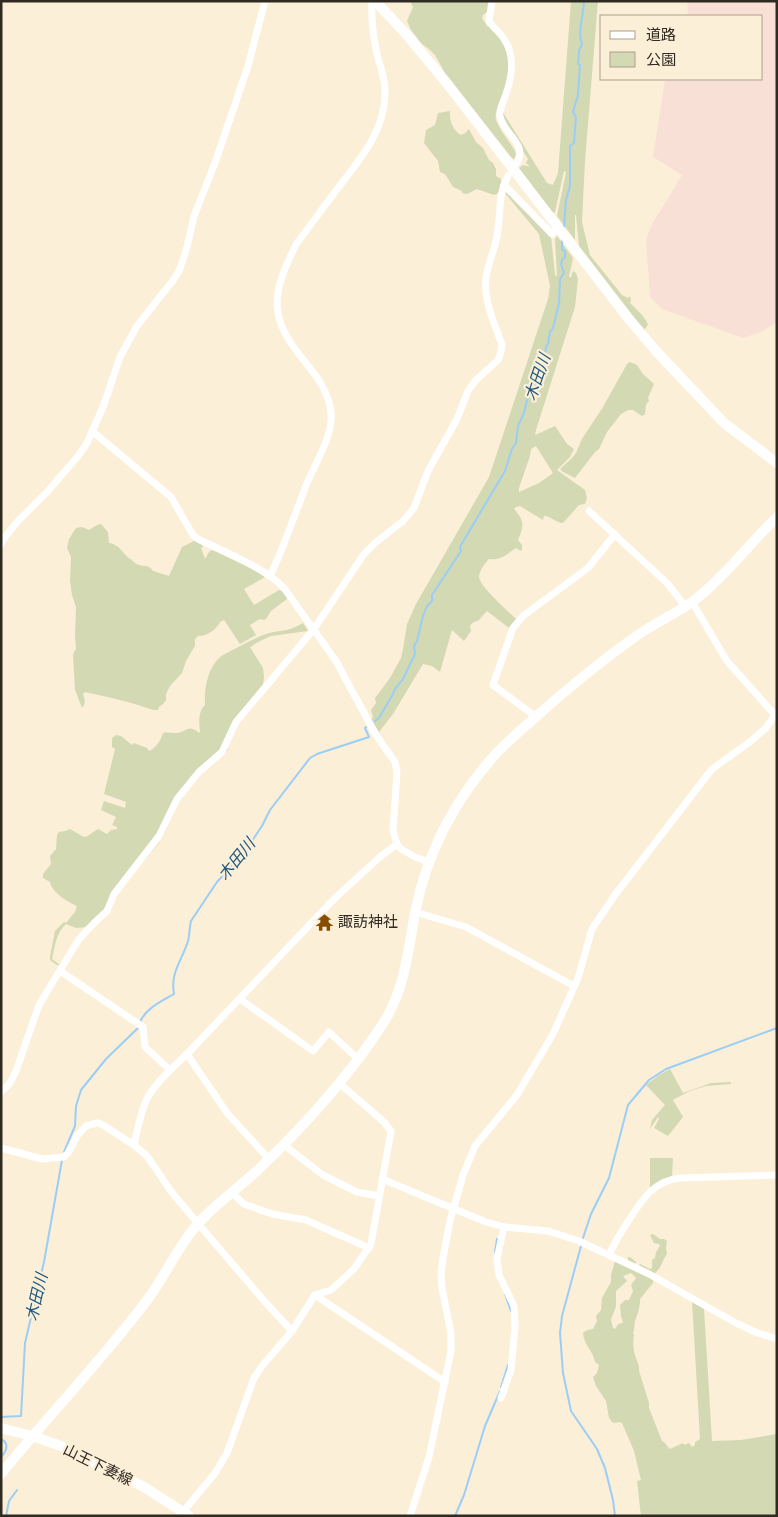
<svg xmlns="http://www.w3.org/2000/svg" width="778" height="1517" font-family="'Fira Sans Condensed','Noto Sans JP',sans-serif">
<rect width="100%" height="100%" fill="#fcefd8"/>
<polygon fill="#f9e0d7" points="687,1 777,1 777,322 761,332 743,338 662,309 650,297 646,239 652,224 682,175 653,157 665,79 762,79 762,16 688,16"/>
<g fill="#d2d9b3" fill-rule="evenodd">
<path d="M410 1H491L492 8 483 15 482 18 487 26C504 31 508 56 514 72 509 82 493 109 496 120 499 129 510 142 515 151L516 155 514 159 512 158 445 73 435 55 429 49 422 44 411 30 407 21 413 7Z"/>
<path d="M571 1H598L585 161 582 222 590 255 622 295 628 298 630 296 631 300 630 303C637 310 645 316 648 325L644 330 579 246 576 215H575V240L557 216 566 172 564 171 555 212 553 213 519 168 523 165 530 167 526 163 528 159 503 119V109L504 114 547 183 553 185 558 173Z"/>
<path d="M450 111C449 120 453 131 461 135L465 133 469 129 476 142 483 148 489 160 493 163 496 169V176L501 179V183L498 193 494 195 477 189 467 194 462 193V191L453 187 445 174 440 172 438 161 424 143 426 130 435 125 438 113Z"/>
<path d="M505 189 551 236 555 275 557 276 555 239 557 236 573 258 569 277H571L573 271 576 273 578 279 575 307 536 430 535 435 555 426 567 444 574 449 570 457 557 470 585 490 587 498 585 504 579 505 563 523C556 523 551 516 544 516L543 520 520 506 516 507 514 509C525 521 524 526 518 540L522 545V549L521 551 516 548C507 554 500 561 489 559 485 563 479 571 479 577 480 587 508 611 516 619L509 628 487 611 479 620 472 623 470 626 471 631 464 641 452 630 440 672 432 666 423 664 393 714 379 732 371 720 373 717 371 710 376 703 375 698 390 678 401 658 403 649 407 624 416 604 489 477 548 299 550 286 539 234 504 192ZM536 446 553 473 539 483 519 492V488L530 456 531 449Z"/>
<polygon points="630,362 637,365 643,374 654,384 648,398 649,401 646,404 645,414 642,416 633,410 628,410 621,414 607,432 599,449 595,452 575,478 563,472 560,469 572,458 576,453 582,439 603,407 627,364"/>
<path d="M101 524 108 532 109 543C120 544 123 555 132 560 132 561 138 565 139 565 146 567 148 564 153 571L169 576 182 547 196 540 202 544 203 547 201 548 205 559 209 552 212 550 267 576 244 589 254 605 279 590 284 592 288 596 287 599 271 611 266 619 263 620 260 619 250 625 256 635 240 644 224 620 220 622C216 630 207 636 198 636L195 639V646L186 661 182 673 170 686 166 694V700L163 704 159 707 158 710H153C131 702 108 697 85 692L83 694C85 700 86 703 82 708L75 690 73 654 76 649 75 636 76 607 72 595 70 581 71 557 67 548 69 539 76 528 82 527 89 530 97 525Z"/>
<path d="M303 623 308 631 271 636 260 641 250 647 263 668 264 677 263 686 236 718 227 746 228 750 207 768 180 800 165 832 158 844 107 906 87 927 76 928 66 924C56 933 55 946 52 959L60 965H57L50 960V957L55 931 64 922 66 923 75 912 77 906C68 902 52 893 50 882L43 878V874L51 864 50 856 56 849 57 835 59 832 65 831 70 829 82 836 86 837 98 829 107 834 111 830 117 829V827L112 825 116 817 101 810 104 801 125 808 126 802 104 794 115 749 112 747V738L116 735 121 736 132 745 134 743 147 748 149 751C156 748 161 740 163 733 168 732 171 733 176 733 186 733 188 723 199 733L200 732C199 722 198 712 205 705 204 688 208 665 223 655 230 651 237 648 244 644 252 640 260 636 269 633 283 630 290 631 303 623Z"/>
<polygon points="670,1069 683,1093 711,1083 731,1082 731,1084 706,1086 690,1091 673,1100 683,1117 668,1136 654,1128 659,1119 658,1117 650,1129 652,1120 665,1105 646,1085 659,1075"/>
<polygon points="650,1158 673,1158 672,1177 650,1189"/>
<path d="M653 1234 660 1239H664L667 1241 666 1248 667 1254C662 1261 661 1269 654 1274L653 1283 640 1299C640 1308 638 1313 635 1321 634 1325 635 1329 633 1333L634 1335C633 1341 633 1346 634 1351 635 1358 640 1364 639 1371L649 1403V1408L662 1441 664 1442 668 1447 670 1449 683 1443 684 1445 689 1443 692 1447 695 1445V1442L700 1439 692 1301 704 1309 712 1441 741 1440 777 1434V1516H641L637 1481 641 1480 634 1451 622 1423 619 1422 615 1423 612 1422 609 1418 606 1401 596 1386 593 1377 597 1373 599 1365 595 1362C593 1350 584 1346 583 1333L587 1330 593 1329 597 1321 596 1316 601 1310 602 1298 611 1282V1275L615 1261 628 1262V1257H630L636 1262 635 1265 638 1267 640 1264 650 1269 652 1268V1260L655 1258 656 1252 660 1246 659 1244 654 1243 650 1235ZM631 1273 636 1278 631 1285 633 1291 629 1300H625L620 1305 621 1316 623 1323 618 1324 615 1329 613 1328 611 1320 616 1306V1291L627 1281 623 1276Z"/>
</g>
<g fill="none" stroke-linecap="round" stroke-linejoin="round">
<g stroke="#9acef7" stroke-width="2">
<path d="M564 227 566 200 570 186V146L574 143 576 117 573 112 578 95 580 65 578 64 579 51 582 44C577 32 584 14 584 1"/>
<polyline points="375,721 379,718 393,694 395,689 403,679 415,654 414,646 417,641 423,616 427,606 432,601 432,595 461,551 460,547 464,540 505,471 512,449 516,443 518,426 524,413 527,400 533,389 533,386 540,367 540,362 545,354 546,347 548,344 550,332 553,328 559,303 560,279 564,273 561,264 562,260 565,257 565,251 562,250 562,240"/>
<path d="M140 1022C146 1008 162 1001 174 994 170 972 182 961 188 941 190 934 189 928 191 921L217 882 246 850 262 826 270 810 310 758 317 754 369 737 365 728 366 727"/>
<polyline points="64,1152 75,1126 76,1106 81,1090 106,1059 138,1028"/>
<polyline points="583,1238 591,1214 609,1178 628,1105 649,1080 666,1069 777,1028"/>
<polyline points="581,1246 562,1316 560,1333 563,1373 571,1411 597,1449 605,1468 613,1500 615,1516"/>
<polyline points="495,1252 497,1239"/>
<polyline points="505,1294 511,1311"/>
<polyline points="501,1387 508,1365"/>
<polyline points="1,1417 21,1416 25,1343 44,1262 62,1160"/>
<path d="M1 1439C9 1443 7 1450 2 1456"/>
<polyline points="6,1516 9,1501 17,1490"/>
<polyline points="455,1516 464,1495 485,1426 500,1391"/>
</g>
<g stroke="#fff" stroke-width="7">
<path d="M492 1 489 21C493 28 500 32 504 39 515 55 512 77 506 94 504 101 499 109 500 116 503 134 528 143 517 163"/>
<polyline points="504,185 552,234 558,228"/>
<path d="M92 431 171 497 193 535 198 539C223 551 265 568 284 588L336 661 376 735 395 762 397 772 393 831 397 844 401 849 415 857 429 862"/>
<polyline points="589,511 667,583 685,606"/>
<polyline points="1,544 5,537 18,521 47,492 79,455 87,443 103,407 120,357 137,326 174,279 180,269 187,247 194,216 215,163 248,66 265,1"/>
<path d="M270 576C284 547 294 517 305 488 313 467 334 435 331 413 329 393 318 378 306 363 267 317 271 294 297 243 311 225 324 206 338 188 360 159 386 130 385 91 385 77 380 67 377 54 373 36 371 20 372 1"/>
<polyline points="692,602 727,661 775,715"/>
<polyline points="536,717 493,685 513,628 523,616 588,568 615,534"/>
<polyline points="415,912 466,927 574,986"/>
<polyline points="60,971 143,1027 145,1047 170,1070"/>
<polyline points="240,999 313,1051 329,1032 358,1059"/>
<polyline points="187,1054 227,1113 269,1159"/>
<path d="M1 1092 10 1083 16 1071 39 1005 79 939 95 922 107 911 114 894 159 836 177 799 199 772 222 752 236 722 314 629 364 554 375 543 403 521 414 508 428 471 457 419 468 391 475 381 498 360 501 352 502 345C495 324 483 301 486 278 488 261 497 246 498 229 501 209 498 195 508 176"/>
<path d="M134 1145C137 1131 140 1116 145 1103 153 1084 175 1066 189 1052L335 898 380 857 397 844"/>
<polyline points="284,1145 323,1175 357,1192 379,1196"/>
<polyline points="1,1148 42,1159 64,1157 68,1153 77,1136 86,1126 97,1123 101,1124 106,1127 134,1145 147,1156 173,1194 265,1302 292,1331"/>
<polyline points="382,1179 486,1222 504,1227 548,1231 579,1241 649,1274 736,1323 755,1332 777,1339"/>
<polyline points="232,1193 244,1204 272,1214 306,1220 369,1248"/>
<path d="M609 1255C616 1239 639 1202 651 1191 659 1184 669 1179 680 1178L777 1175"/>
<polyline points="315,1295 445,1382"/>
<polyline points="501,1398 511,1370 515,1327 514,1306 499,1275 497,1259 504,1227"/>
<polyline points="183,1512 215,1473 227,1453 254,1378 262,1366 292,1331 315,1295 331,1290 354,1269 371,1244 391,1131 384,1122 339,1083"/>
<polyline points="410,1516 429,1457 451,1351 451,1333 442,1288 441,1274 443,1258 450,1221 463,1175 475,1146 517,1095 553,1034 578,978 592,929 615,895 712,769 751,741 766,728 777,712"/>
</g>
<g stroke="#fff" stroke-width="10">
<polyline points="375,1 407,35 449,86 628,318 657,352 724,423 777,463"/>
<polyline points="1,1428 32,1436 61,1446 144,1487 189,1516"/>
<path d="M1 1474C49 1415 102 1360 148 1299 165 1276 177 1248 196 1226 215 1203 241 1187 262 1166 307 1123 350 1075 384 1022 405 988 408 951 415 913 426 855 454 801 493 757 507 741 524 728 539 714 571 686 603 659 638 635 655 623 675 614 692 602 724 578 748 545 777 517"/>
</g>
</g>
<defs>
<symbol id="temple-bare" viewBox="-9 -9 18 18"><path d="M0-6L5-2H3V0L6.5 2.5H4V6H1.5V3h-3V6H-4V2.5H-6.5L-3 0V-2H-5Z" fill="#874e02" stroke="#fcefd8" stroke-width="2.5" paint-order="stroke"/></symbol>
</defs>
<g fill-rule="evenodd">
<use href="#temple-bare" x="312" y="910" width="25" height="25"/>
</g>
<g text-anchor="middle" stroke-width="4.5" stroke-linejoin="round" paint-order="stroke">
<g font-size="15" fill="#2f2a22" stroke="#fcefd8" text-anchor="start">
<text x="338" y="927">諏訪神社</text>
</g>
<g font-size="15" fill="#2f2a22" stroke="#fcefd8">
<text transform="translate(98 1465) rotate(26)" y="5">山王下妻線</text>
</g>
<g font-size="16" font-style="italic" fill="#1e587f" stroke="#fcefd8">
<text transform="translate(537 377) rotate(-71)" y="6">木田川</text>
<text transform="translate(236 859) rotate(-51)" y="6">木田川</text>
<text transform="translate(36 1297) rotate(-77)" y="6">木田川</text>
</g>
</g>
<rect width="778" height="1517" fill="none" stroke="#2f2a22" stroke-width="5"/>
<rect x="600" y="15" width="162" height="65" fill="#fcefd8" stroke="#aaa08f"/>
<rect x="610" y="31" width="25" height="8" fill="#ffffff" stroke="#aaa08f"/>
<text x="646" y="40" font-size="15" fill="#2f2a22">道路</text>
<rect x="610" y="52" width="25" height="15" fill="#d2d9b3" stroke="#aaa08f"/>
<text x="646" y="65" font-size="15" fill="#2f2a22">公園</text>
</svg>
